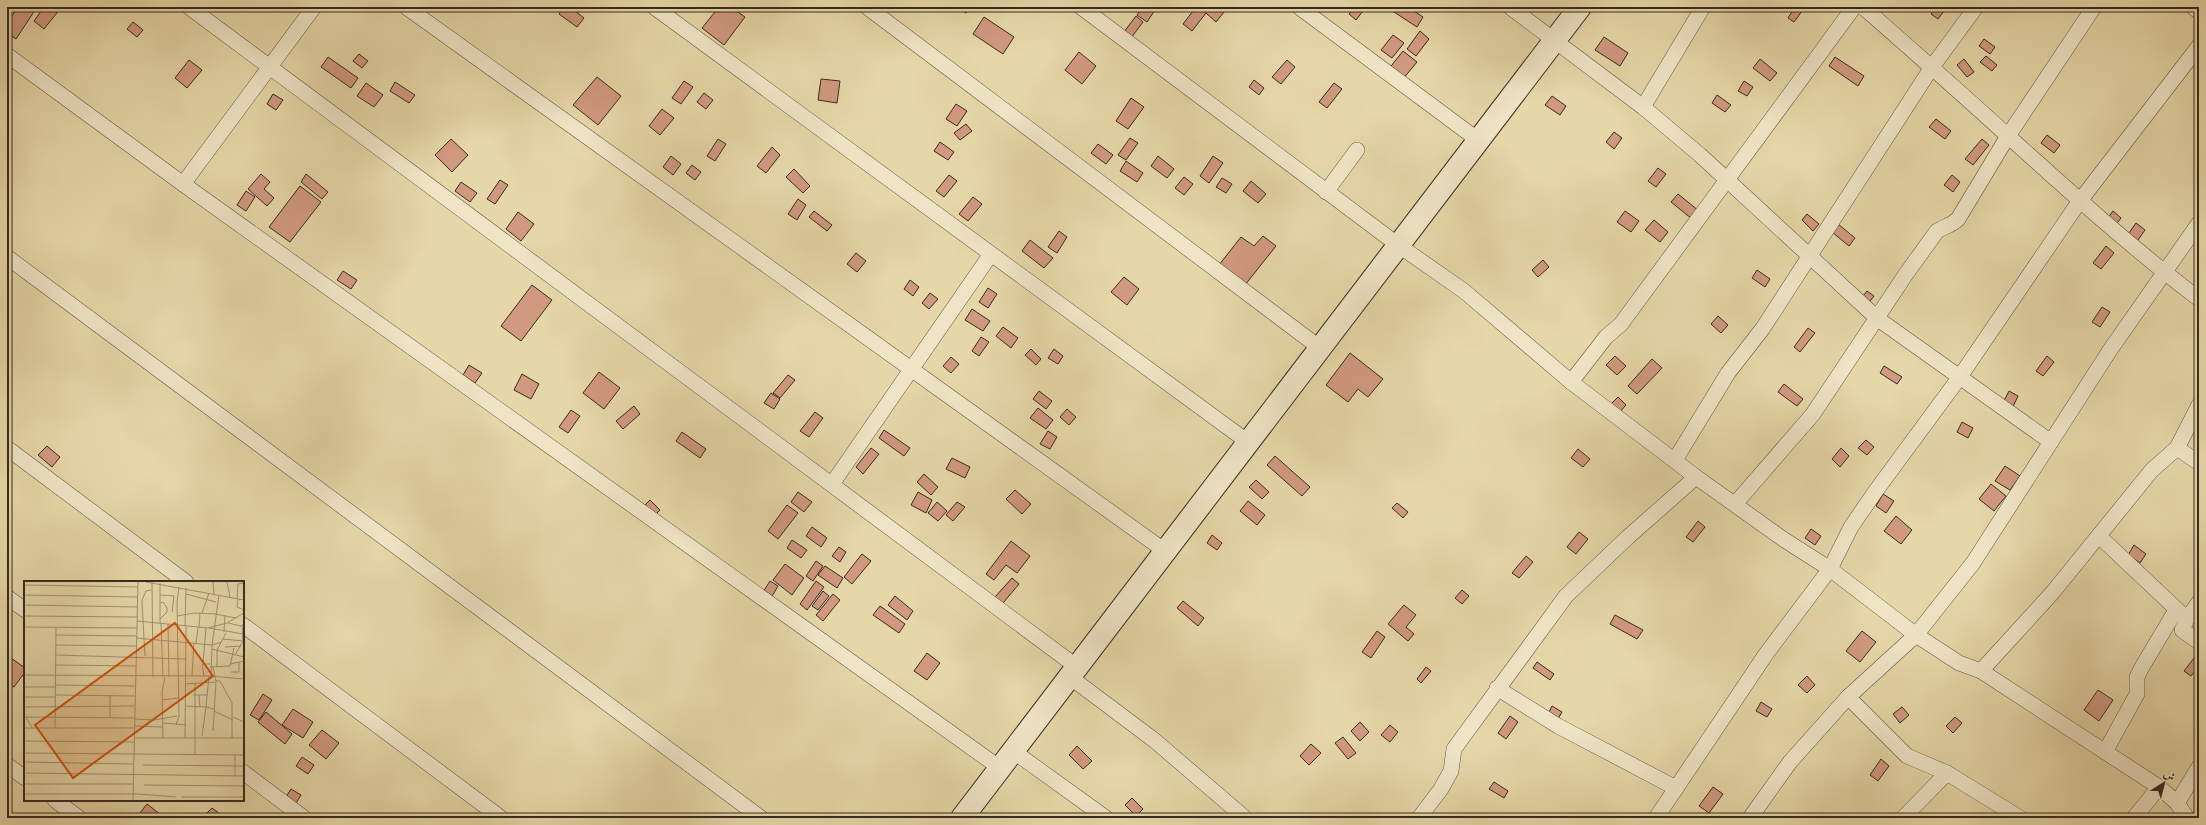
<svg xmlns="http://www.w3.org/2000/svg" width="2206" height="825" font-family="'Libre Bodoni',Amiri,serif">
<rect width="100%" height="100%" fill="#e6d7a8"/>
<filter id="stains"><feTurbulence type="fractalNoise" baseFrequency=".005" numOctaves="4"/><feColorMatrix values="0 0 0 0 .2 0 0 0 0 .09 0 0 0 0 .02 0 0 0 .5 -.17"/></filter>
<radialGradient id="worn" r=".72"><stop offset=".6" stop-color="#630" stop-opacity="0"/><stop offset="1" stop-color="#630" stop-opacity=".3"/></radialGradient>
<g fill="#d19980" stroke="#372a20">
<polygon points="18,7 37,7 16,39 7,33 7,23"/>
<polygon points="44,7 60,9 44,29 34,21"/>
<polygon points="564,7 570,7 584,18 577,27 559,14"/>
<polygon points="719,7 731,7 745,17 724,45 702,28"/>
<polygon points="958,7 971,7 966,13"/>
<polygon points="1142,7 1157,7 1147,22 1137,15"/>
<polygon points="1199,7 1218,7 1224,12 1216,22 1206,13 1192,31 1183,24 1193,11 1195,12"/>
<polygon points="1354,7 1358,7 1363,11 1356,20 1349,14"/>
<polygon points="1393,7 1408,7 1423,17 1417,27 1391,10"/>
<polygon points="1795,7 1805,7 1794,22 1788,18"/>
<polygon points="1936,7 1947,7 1938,19 1931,14"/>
<polygon points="1136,16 1143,22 1131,38 1124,32"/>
<polygon points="984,17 1014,37 1003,54 973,34"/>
<polygon points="133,22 143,30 137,37 127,29"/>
<polygon points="1420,31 1429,39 1416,56 1407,49"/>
<polygon points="1393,35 1404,43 1392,58 1381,50"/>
<polygon points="1604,37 1628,53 1620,66 1595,50"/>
<polygon points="1984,39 1995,47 1990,54 1979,46"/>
<polygon points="1403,51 1417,62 1398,85 1384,75"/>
<polygon points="1079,52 1096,66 1082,84 1065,70"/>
<polygon points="359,54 368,61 362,68 353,61"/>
<polygon points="1986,56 1997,65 1992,71 1980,62"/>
<polygon points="328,57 358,78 351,88 321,67"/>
<polygon points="1835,57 1864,76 1858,86 1829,66"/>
<polygon points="1760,59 1777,73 1770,81 1753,68"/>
<polygon points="1964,59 1974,72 1967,77 1957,65"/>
<polygon points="189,60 202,70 187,88 175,78"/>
<polygon points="1287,60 1295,67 1281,84 1272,77"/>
<polygon points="597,77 621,96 598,125 573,105"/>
<polygon points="821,79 840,81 837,103 818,100"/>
<polygon points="1254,80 1264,88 1259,95 1249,87"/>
<polygon points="684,81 693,87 681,104 672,98"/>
<polygon points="1744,81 1753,87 1747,96 1738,91"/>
<polygon points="395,82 415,95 409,103 390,91"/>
<polygon points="366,83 383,95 374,107 357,96"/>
<polygon points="1334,83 1342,89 1327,108 1319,102"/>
<polygon points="704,93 713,100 706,109 697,102"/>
<polygon points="273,94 283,100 276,110 267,104"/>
<polygon points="1717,95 1731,105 1725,112 1712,103"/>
<polygon points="1552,96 1566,106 1560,115 1545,105"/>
<polygon points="1131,98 1144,107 1128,129 1116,121"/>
<polygon points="956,104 967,111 957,126 946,119"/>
<polygon points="662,109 674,118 660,135 649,126"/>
<polygon points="1936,119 1951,131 1945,139 1929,127"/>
<polygon points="966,124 972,131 960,140 954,133"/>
<polygon points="1614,132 1622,138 1614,149 1606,142"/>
<polygon points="2047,135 2060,145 2054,153 2041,143"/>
<polygon points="1130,138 1138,143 1126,160 1118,155"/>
<polygon points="451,139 468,155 452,172 435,155"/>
<polygon points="718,139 726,144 715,161 707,156"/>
<polygon points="1982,139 1989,145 1973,165 1965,159"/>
<polygon points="940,142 954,152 948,160 934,151"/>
<polygon points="1098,144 1113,155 1106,164 1091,153"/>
<polygon points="772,147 780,155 766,173 757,166"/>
<polygon points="671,156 681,164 673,175 663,167"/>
<polygon points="1158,156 1174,169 1167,178 1151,166"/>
<polygon points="1213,156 1223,163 1209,183 1200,176"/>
<polygon points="1126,161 1143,173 1137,182 1120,171"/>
<polygon points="692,165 701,172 695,180 686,173"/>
<polygon points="1658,168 1666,174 1656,187 1648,181"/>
<polygon points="794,169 810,186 803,193 786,177"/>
<polygon points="261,174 270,182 264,189 274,198 267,206 248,189"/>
<polygon points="306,174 328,192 322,199 301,182"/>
<polygon points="949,175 957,181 944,197 936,191"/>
<polygon points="1952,175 1960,182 1953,192 1944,185"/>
<polygon points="1184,177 1193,184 1184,195 1175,188"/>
<polygon points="1222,178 1232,184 1226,193 1216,187"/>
<polygon points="500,180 508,185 495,204 487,199"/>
<polygon points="1251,181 1266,194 1258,203 1243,191"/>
<polygon points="461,182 477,193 470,202 455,191"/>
<polygon points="300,186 321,202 290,242 269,227"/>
<polygon points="246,191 255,197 246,211 237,205"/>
<polygon points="1678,194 1699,211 1692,219 1671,202"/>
<polygon points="973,197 982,204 968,221 959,214"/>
<polygon points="798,199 806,205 797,220 788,214"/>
<polygon points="814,211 832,225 827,231 809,217"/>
<polygon points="1625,211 1639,221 1631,232 1617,222"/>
<polygon points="2113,211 2121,218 2111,231 2103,225"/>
<polygon points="518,212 534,224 521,241 506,229"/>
<polygon points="1807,214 1819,224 1813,231 1802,220"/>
<polygon points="1654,220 1668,232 1660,242 1645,230"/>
<polygon points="2136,223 2145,230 2133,247 2124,240"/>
<polygon points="1838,224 1855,238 1849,246 1832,232"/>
<polygon points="1059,231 1067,237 1057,253 1048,247"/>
<polygon points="1263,236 1276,246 1245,285 1219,265 1241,237 1254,246"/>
<polygon points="1030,240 1053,258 1044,268 1022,251"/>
<polygon points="2106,246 2114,253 2101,269 2093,263"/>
<polygon points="856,253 866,261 857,272 847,264"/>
<polygon points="1543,260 1549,267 1538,277 1532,270"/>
<polygon points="1757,270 1770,279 1765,287 1752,278"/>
<polygon points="343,271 357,280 351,289 337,280"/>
<polygon points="1124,277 1139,289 1127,305 1111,292"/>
<polygon points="910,280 919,287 913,296 904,289"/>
<polygon points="532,285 552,300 521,341 501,326"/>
<polygon points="988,288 997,294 988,308 979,302"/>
<polygon points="1867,291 1874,296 1863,310 1856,305"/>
<polygon points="930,293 938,299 929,309 922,303"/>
<polygon points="2102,307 2110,312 2100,327 2092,322"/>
<polygon points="972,309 990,321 983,331 965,320"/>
<polygon points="1718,316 1728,325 1721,333 1711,324"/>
<polygon points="1003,327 1018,338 1011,348 996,336"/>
<polygon points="1808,328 1815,333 1800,352 1794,347"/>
<polygon points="981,337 989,342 979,356 972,351"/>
<polygon points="1031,349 1041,359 1036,365 1025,355"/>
<polygon points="1054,349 1063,356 1058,364 1048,358"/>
<polygon points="1350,353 1383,379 1368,397 1358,389 1348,402 1326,385"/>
<polygon points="1615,356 1626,366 1617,375 1606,365"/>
<polygon points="2047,356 2054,362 2043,376 2036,371"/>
<polygon points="951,357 959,364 951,373 943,366"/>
<polygon points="1652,359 1662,368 1637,394 1628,386"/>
<polygon points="469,365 482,373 475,383 463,375"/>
<polygon points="1884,366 1902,377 1897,384 1880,373"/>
<polygon points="599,372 620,388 604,409 583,393"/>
<polygon points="522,374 539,384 531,399 514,390"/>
<polygon points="788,375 795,380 780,398 773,393"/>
<polygon points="1784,384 1803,399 1797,406 1778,392"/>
<polygon points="1039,391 1052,401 1046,409 1033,399"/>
<polygon points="2009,391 2018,396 2011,411 2001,407"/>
<polygon points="771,393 780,399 774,409 764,403"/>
<polygon points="1618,397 1626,405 1619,413 1610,405"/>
<polygon points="634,406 640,414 623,429 616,421"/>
<polygon points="1038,408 1053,420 1046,429 1030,418"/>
<polygon points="1067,409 1076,417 1069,425 1060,417"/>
<polygon points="571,410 580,416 568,433 559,427"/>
<polygon points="815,412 823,418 809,437 800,431"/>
<polygon points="1962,422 1973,428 1968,438 1957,432"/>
<polygon points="884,430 910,448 904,456 879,438"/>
<polygon points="1048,431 1057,437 1050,449 1040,444"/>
<polygon points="682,432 706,449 700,458 676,441"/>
<polygon points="1866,440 1874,447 1867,455 1858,448"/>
<polygon points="47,446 60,457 52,467 38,455"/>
<polygon points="871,448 879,454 863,474 856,467"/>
<polygon points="1841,448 1849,456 1840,467 1832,459"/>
<polygon points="1578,449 1590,459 1583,467 1571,458"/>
<polygon points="1275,456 1310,487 1302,496 1267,465"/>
<polygon points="952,458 970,467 965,478 946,469"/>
<polygon points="2005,466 2020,476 2010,490 1995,481"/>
<polygon points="924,474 938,487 931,495 917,482"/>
<polygon points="1256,480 1269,492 1262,499 1249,487"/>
<polygon points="1991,484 2006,496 1994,511 1979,499"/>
<polygon points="1015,490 1031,504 1022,514 1006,499"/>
<polygon points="798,492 812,502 804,512 791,502"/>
<polygon points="918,492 932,500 926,513 911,505"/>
<polygon points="1883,494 1894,501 1886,513 1876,506"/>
<polygon points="650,500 660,510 652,518 642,508"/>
<polygon points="1248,501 1265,515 1257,525 1240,511"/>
<polygon points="937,502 947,511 938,521 928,513"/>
<polygon points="957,502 965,507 953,521 946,515"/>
<polygon points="1397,503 1408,512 1403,518 1392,508"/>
<polygon points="787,505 798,513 778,539 768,531"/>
<polygon points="1896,516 1912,530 1901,544 1884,531"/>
<polygon points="1698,521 1705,527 1693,542 1686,537"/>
<polygon points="812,527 827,538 821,547 806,536"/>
<polygon points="1811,529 1821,536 1815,545 1805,538"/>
<polygon points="1579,532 1588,539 1576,554 1567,547"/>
<polygon points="1212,535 1222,543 1217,550 1207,543"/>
<polygon points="792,540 807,550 801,558 787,548"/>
<polygon points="1011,541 1030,556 1017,573 1006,565 994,580 986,574"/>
<polygon points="2134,545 2146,554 2140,563 2128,555"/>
<polygon points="839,547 846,552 840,562 832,556"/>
<polygon points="862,554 871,561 852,584 844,577"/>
<polygon points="1526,556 1533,562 1519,578 1512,573"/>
<polygon points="816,561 823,566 813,581 806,576"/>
<polygon points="785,564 804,578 792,595 773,580"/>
<polygon points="825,566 843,578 837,588 818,575"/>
<polygon points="1012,578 1019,584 1003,603 995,597"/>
<polygon points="770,581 778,586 771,598 763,592"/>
<polygon points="816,581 824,587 807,610 800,604"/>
<polygon points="1462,590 1469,596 1462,604 1455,598"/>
<polygon points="823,591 829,596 818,610 812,606"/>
<polygon points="833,594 840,600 823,621 816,615"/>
<polygon points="895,596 913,611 907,620 888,605"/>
<polygon points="1183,601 1204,618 1198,626 1177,608"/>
<polygon points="1404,605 1416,615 1406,627 1414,634 1408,641 1388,624"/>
<polygon points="880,606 905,624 899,633 873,615"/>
<polygon points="1615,615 1643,630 1637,639 1610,624"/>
<polygon points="1377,631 1385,637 1371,658 1362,652"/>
<polygon points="1862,631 1876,642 1860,662 1846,651"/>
<polygon points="927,653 940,663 927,680 914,671"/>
<polygon points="11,658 25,668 25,672 14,687 8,683 7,684 7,665"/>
<polygon points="2194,658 2199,663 2199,666 2191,676 2184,671"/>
<polygon points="1537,662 1554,674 1550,680 1533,668"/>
<polygon points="1426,667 1431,671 1421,683 1417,679"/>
<polygon points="1807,676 1815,685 1807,693 1798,685"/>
<polygon points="2098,690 2113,700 2099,721 2084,710"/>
<polygon points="263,694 272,700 259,720 250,715"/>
<polygon points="1761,702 1772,709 1767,717 1756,711"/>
<polygon points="1552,706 1562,712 1555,724 1546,718"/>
<polygon points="1902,707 1909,715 1900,723 1893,714"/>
<polygon points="293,709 313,722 303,738 282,725"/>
<polygon points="266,712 292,734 285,744 258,722"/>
<polygon points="1510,716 1518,722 1506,739 1498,733"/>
<polygon points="1955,717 1962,723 1953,733 1946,726"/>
<polygon points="1360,722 1369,732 1360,741 1351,731"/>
<polygon points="1390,725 1398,732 1390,742 1381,735"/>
<polygon points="322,730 339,743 326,759 309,745"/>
<polygon points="1343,737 1356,753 1348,759 1335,743"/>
<polygon points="1311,744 1321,753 1309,765 1300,756"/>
<polygon points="1077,746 1092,761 1083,769 1069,755"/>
<polygon points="302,757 314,765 308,774 296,766"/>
<polygon points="1881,759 1889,766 1878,781 1870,775"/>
<polygon points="1494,782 1508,791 1504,798 1489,789"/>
<polygon points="1713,787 1723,794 1709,813 1699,806"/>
<polygon points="291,789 301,795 296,803 286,797"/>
<polygon points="1132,798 1143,809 1136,816 1125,805"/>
<polygon points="147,804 165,818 136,818"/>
<polygon points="212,808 220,814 217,818 206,818 204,816"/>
</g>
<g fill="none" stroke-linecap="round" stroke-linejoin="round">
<defs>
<g id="street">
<polyline points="189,7 1077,667"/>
<polyline points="406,7 1165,551"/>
<polyline points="654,7 1248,442"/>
<polyline points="867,7 1320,348"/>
<polyline points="1081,7 1398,245 1464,291 1571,382 1696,477 1783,539 1830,569 1916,635 1959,663 1981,671 2159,787 2177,803 2187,818"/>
<polyline points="1299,7 1478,140"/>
<polyline points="1510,7 1643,107 1700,155 1878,319 2051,442"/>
<path d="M1863 7C1912 50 1960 92 2008 136 2070 192 2132 248 2199 299"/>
<polyline points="2193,7 2199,12"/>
<polyline points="7,55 183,184 1000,768"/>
<polyline points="1643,107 1703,7"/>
<polyline points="183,184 314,7"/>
<polyline points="1326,192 1357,150"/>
<polyline points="7,257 761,818"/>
<polyline points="1571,382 1606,337 1621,324 1854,7"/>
<polyline points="7,448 186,582"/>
<polyline points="2177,448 2199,463"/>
<polyline points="1675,460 1728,373 1763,328 1932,67 1976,7"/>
<polyline points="832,484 991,254"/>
<path d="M1735 504 1813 414 1906 274 1937 231C1945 226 1951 226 1958 219L2008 136 2094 7"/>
<polyline points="2100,537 2187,619"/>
<polyline points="7,597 25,610"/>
<polyline points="2199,602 2187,619 2182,630 2199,642"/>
<polyline points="243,625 501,818"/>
<polyline points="1981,671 2053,592 2152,470 2177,448 2199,405"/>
<polyline points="1070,677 1154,740 1245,818"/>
<polyline points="1497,688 1558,726 1676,788"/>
<polyline points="1848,697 1907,756 1947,773 2020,818"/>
<polyline points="1013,751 1106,818"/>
<polyline points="2105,752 2137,694 2137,677 2142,667 2176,610"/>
<polyline points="7,765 25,778"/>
<polyline points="243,772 304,818"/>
<polyline points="55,800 79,818"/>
<polyline points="2177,803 2199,767"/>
<polyline points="1419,818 1441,789 1451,771 1454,749 1566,596 1628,537 1696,477"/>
<polyline points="1656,818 1766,654 1830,569 1851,527 1875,492 1959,378 2079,202 2199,46"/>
<polyline points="1750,818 1790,762 1848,697 1916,635 1973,563 2110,350 2199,223"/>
<polyline points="1903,818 1947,773"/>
<polyline points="2134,818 2159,787"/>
</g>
<polyline id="secondary" points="962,818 1580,7"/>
</defs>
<use href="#street" stroke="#635542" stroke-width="16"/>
<use href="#secondary" stroke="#372a20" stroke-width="24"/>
<use href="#street" stroke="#efe5c6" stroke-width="15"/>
<use href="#secondary" stroke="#efe5c6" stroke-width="22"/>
</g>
<g transform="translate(24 581)">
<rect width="220" height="220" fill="#e6d7a8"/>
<path fill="none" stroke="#a09272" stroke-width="1" d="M122 1 220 19M128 1 129 96M189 1 190 13M203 1 206 16M136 2V42M0 4 113 6M162 13 192 21M0 14 113 16M136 14 150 15 148 31M195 14 188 64 198 61M213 18 214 3 220 2M214 18 213 26 220 29M136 21 140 22 143 27V31L136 38M0 24 113 26M178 32 185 12M191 33 212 37M0 35 113 36M153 35 170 32 191 33M113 40 184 47 203 42 220 32M137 42 139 96M204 42 217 45 220 42M144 43 145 96M161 45 162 7M0 46 113 47M175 47 176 32M182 47 179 83H186M185 47 219 53M200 51 201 34M32 54 112 55M112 57 188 64V68L220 76M120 58 118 19 122 10 127 9M120 58 121 75M199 58 219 60 218 44M172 62 174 47M32 64 112 65M201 66 217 65M32 74 162 78M211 74 219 60M178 83 180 95M206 83 220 80M32 84 112 85M193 85V69L202 52M186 86 206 85 210 67M189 86 192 100H196L208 122V157M207 91H215V81M0 94 185 95 220 98M168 95 170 62M187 95 188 68M161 103 192 101M171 103V174M32 104 111 105M0 106H32M32 114 111 115M169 114H184M175 114 176 126M86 115V137M0 116H32M138 119 154 117M161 125 182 126 185 95M0 126 111 125M190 130 209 139M0 136 110 137M2 136 8 147M209 136 220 141M110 138 130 139 153 135M139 142 162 144M152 144 155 135 153 22 155 6M110 145 139 146M0 147H110M31 147 32 47M189 150 192 101M178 155 182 126 190 128M110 157H220M139 157 138 111 141 96M161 157 162 45M0 160 110 161M0 172 220 174M0 181 109 183M119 184 220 185M0 192 220 195M211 195V174M0 203H109M120 204 220 205M0 213H114L152 216M158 216H220M109 219 114 1"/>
<path fill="#cd520f" fill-opacity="0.15" stroke="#cd520f" stroke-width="2" d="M151 42 189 95 49 197 11 144Z"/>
<rect width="220" height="220" fill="none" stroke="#372a20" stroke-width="2"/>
</g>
<rect width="2206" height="825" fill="none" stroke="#e6d7a8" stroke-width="24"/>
<rect x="8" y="8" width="2190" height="809" fill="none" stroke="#372a20" stroke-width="2"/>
<rect x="12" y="12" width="2182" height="801" fill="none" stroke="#372a20"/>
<g transform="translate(2164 783) rotate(36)" stroke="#efe5c6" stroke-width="3" paint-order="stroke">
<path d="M0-3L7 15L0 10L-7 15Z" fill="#372a20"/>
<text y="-6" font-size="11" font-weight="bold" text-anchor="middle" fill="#372a20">ش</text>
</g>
<rect width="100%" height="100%" filter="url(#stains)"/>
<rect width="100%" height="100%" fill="url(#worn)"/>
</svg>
